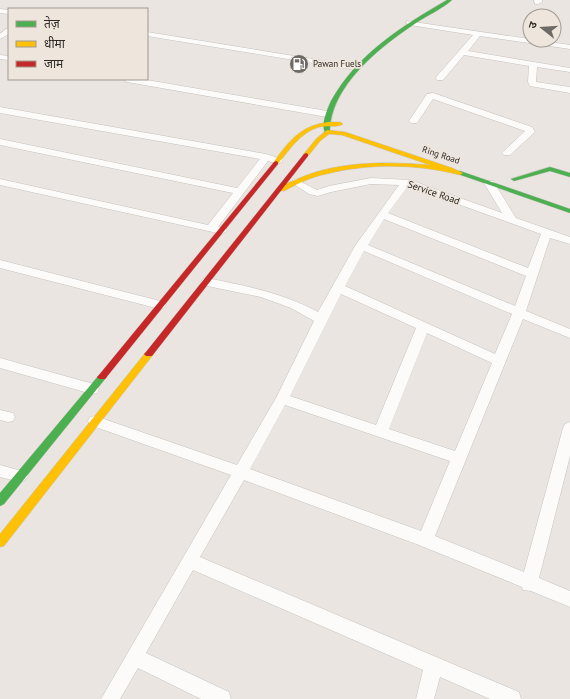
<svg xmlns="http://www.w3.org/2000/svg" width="570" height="699" font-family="'PT Sans','Noto Sans Devanagari',sans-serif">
<rect width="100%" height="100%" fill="#eae5e0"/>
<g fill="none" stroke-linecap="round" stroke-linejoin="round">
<defs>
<g id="street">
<polygon points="534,0 542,0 542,2 538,4 535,4"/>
<polygon points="0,9 9,10 9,14 0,13"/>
<polygon points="407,21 570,45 570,49 480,36 468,51 570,68 570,72 537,67 536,82 570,87 570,93 530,86 528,82 529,66 464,55 443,80 437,80 436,78 437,76 473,35 410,25 406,23"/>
<polygon points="6,29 9,29 9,34 0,39 0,34"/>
<polygon points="147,32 356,66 360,68 356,70 147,36"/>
<polygon points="0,55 9,56 9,60 0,59"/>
<polygon points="123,79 141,79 327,111 331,114 327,117 127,82"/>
<polygon points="433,93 532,127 535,132 510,155 504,155 502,153 504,151 525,131 433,99 417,123 411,123 409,121 427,94"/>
<polygon points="0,107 266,154 281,159 283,161 278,164 268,161 218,227 226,229 227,231 222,234 0,185 0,179 208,225 233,193 0,145 0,139 237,188 260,159 0,113"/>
<path d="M371 178 410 180 502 213 484 183 485 181H493L516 218 570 237V244L550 238 526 311 570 329V338L523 319 435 536 524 572 563 428 565 424 570 422V456L539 578 570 591V607L531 591 523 590 522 587 419 545 244 480 200 557 519 692 521 699H490L440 677 434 699H416L423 670 193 570 146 653 229 692 231 699H201L138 668 120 699H101L231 475 90 425 88 421 90 417 95 416 237 465 276 398 314 321 291 308 261 297 207 286 203 285 201 282 203 279 207 278C246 286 283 293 318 312L355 246 399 185 371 184 331 192 318 196 309 194 291 182 296 179 317 190 329 186ZM408 186 541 234 528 268 388 213ZM384 219 526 276 515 306 368 245ZM364 251 512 314 495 354 345 286ZM341 294 416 328 376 425 290 396ZM427 333 492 363 455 451 389 429ZM285 405 450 461 421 531 250 469Z"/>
<polygon points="0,260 160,301 164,302 166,305 164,308 160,309 0,268"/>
<polygon points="0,358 97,385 99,389 97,393 92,394 0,368"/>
<polygon points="0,410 13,413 15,417 13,421 8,422 0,420"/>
<polygon points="0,465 25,472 28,476 25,480 20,482 0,477"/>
</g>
<g id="fast">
<path d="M447 0H452C442 9 428 15 416 23 381 46 330 86 330 132L325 133C321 123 327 110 331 101 357 54 402 26 447 0Z"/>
<polygon points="550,167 570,173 570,177 550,171 514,181 511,179"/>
<polygon points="460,171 570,209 570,213 458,174 457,173"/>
<polygon points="102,374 105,375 107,377 105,379 4,504 0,506 0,493 99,375"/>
</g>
<g id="slow">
<path d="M328 122H340L343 124C337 128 326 125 319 127 301 132 289 150 278 164H274L273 163C289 141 300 126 328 122Z"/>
<path d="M327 130 345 132 452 168 463 173 460 175C418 164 369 163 326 174 311 177 297 184 284 191H278V187C291 182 303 176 316 172 353 161 392 162 430 165L342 135 329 134 320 141 308 156H304L303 155 316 139Z"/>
<polygon points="149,351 152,352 154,354 152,356 4,546 0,547 0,534 146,352"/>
</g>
<g id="jam">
<polygon points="306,153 308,154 308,156 152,356 146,356 144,354 146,352 304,154"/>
<polygon points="276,161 278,162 278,164 105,379 99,379 97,377 99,375 274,162"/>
</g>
</defs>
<use href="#street" stroke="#c6c2be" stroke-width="1"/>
<use href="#fast" stroke="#c6c2be" stroke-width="1"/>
<use href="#slow" stroke="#c6c2be" stroke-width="1"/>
<use href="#jam" stroke="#c6c2be" stroke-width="1"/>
<use href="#street" fill="#fcfbfa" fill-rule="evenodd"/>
<use href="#fast" fill="#4caf50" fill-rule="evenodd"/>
<use href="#slow" fill="#ffc107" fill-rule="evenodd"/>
<use href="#jam" fill="#c62828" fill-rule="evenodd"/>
</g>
<defs>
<symbol id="fuel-disc" viewBox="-11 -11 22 22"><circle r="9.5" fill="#6e6a66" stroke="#eee5dc"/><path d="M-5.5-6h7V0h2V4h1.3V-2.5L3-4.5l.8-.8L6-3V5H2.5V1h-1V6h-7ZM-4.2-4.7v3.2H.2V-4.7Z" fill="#fff"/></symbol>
</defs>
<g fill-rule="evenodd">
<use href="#fuel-disc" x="288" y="53" width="22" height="22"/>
</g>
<g text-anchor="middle" stroke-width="3.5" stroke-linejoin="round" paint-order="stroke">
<g font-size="9" fill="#2c2825" stroke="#eee5dc" text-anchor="start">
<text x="313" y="67">Pawan Fuels</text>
</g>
<g font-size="9" fill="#2c2825" stroke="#eee5dc">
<text transform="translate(441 155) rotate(18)" y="3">Ring Road</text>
</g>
<g font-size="10" fill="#2c2825" stroke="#eee5dc">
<text transform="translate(434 192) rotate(19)" y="4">Service Road</text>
</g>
</g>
<rect x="8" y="8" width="140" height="72" fill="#eee5dc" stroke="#a09993"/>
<rect x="16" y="21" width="20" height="6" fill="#4caf50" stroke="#a09993"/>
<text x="44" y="28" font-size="12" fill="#2c2825">तेज़</text>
<rect x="16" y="41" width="20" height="6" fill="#ffc107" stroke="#a09993"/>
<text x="44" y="48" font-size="12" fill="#2c2825">धीमा</text>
<rect x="16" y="61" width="20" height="6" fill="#c62828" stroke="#a09993"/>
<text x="44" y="68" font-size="12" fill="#2c2825">जाम</text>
<g transform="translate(542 28) rotate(287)"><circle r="19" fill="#eee5dc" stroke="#a09993"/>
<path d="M0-3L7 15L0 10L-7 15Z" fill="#6e6a66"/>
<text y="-6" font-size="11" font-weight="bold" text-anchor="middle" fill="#2c2825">उ</text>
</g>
</svg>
